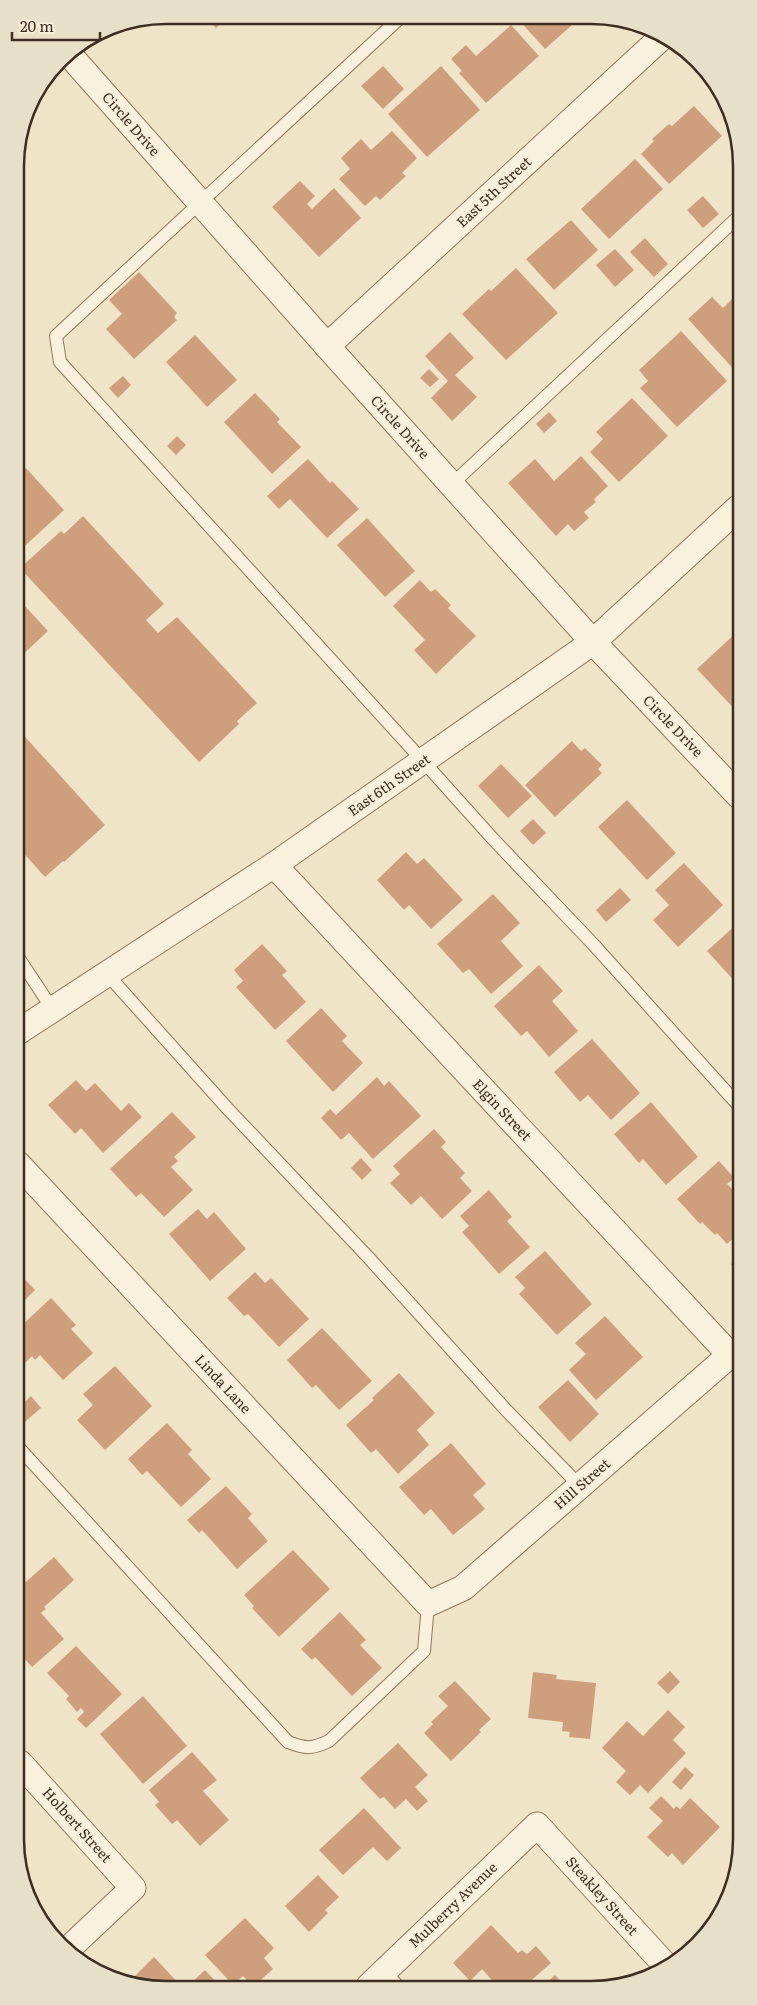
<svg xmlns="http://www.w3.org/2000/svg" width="757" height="2005" font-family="Literata,serif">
<rect width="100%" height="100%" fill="#f0e4c8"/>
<g fill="#cf9f7d">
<polygon points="204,15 230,15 216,28"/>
<polygon points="520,17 551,17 580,18 545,49 518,19"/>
<polygon points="511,25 539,56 486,103 459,73 462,71 451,59 466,45 476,56"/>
<polygon points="383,66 404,89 383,109 361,86"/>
<polygon points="441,66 480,110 427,157 388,114"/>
<polygon points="694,106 722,136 669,184 641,154 654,141 652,139 669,124 672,126"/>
<polygon points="392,131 417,158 402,173 406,176 380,200 376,196 365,206 339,179 350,169 341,158 361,139 371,150"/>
<polygon points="635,159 663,189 609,239 581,209"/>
<polygon points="300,181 315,196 307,204 312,209 334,188 361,218 319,257 272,207"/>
<polygon points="703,196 719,214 703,228 687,210"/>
<polygon points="571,220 598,250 554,290 526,259"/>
<polygon points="645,238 668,264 654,277 630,252"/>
<polygon points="615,249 634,270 615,287 596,265"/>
<polygon points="516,268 558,313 506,360 462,314 489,289 491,291"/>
<polygon points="139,272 177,313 174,317 177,320 134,359 106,329 122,314 109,300"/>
<polygon points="737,294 737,318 738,374 688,319 712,297 723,308"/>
<polygon points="681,331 727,381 677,427 640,388 648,381 639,370"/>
<polygon points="450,332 474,358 455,375 477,397 452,421 431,398 448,381 425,356"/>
<polygon points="195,335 237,380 207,407 166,362"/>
<polygon points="429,369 439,379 430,387 420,378"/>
<polygon points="123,376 131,385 118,398 109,388"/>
<polygon points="255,393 280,419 277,422 301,447 272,474 224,422"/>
<polygon points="632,398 668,436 619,482 590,452 603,439 596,432"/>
<polygon points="549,412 557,421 544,433 536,424"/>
<polygon points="177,436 186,445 176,455 167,446"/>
<polygon points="581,456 608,486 594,499 596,502 584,512 589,518 574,531 568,524 556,536 508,483 535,459 554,481"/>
<polygon points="308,459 330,483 332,481 359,509 327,538 290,499 279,509 267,496"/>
<polygon points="16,468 21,473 26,468 64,510 16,554"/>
<polygon points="83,516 164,604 146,620 158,633 177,617 257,703 237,721 239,724 199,762 20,568 61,531 64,534"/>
<polygon points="367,518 415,571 385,597 337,545"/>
<polygon points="420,580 431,592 435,589 451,605 448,608 476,636 436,674 414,650 425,640 393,606"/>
<polygon points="25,606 48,631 17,660 17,613"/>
<polygon points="738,631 738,657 739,714 697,669"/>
<polygon points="17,728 105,825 64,862 63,861 45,877 17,846"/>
<polygon points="572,741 581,751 585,748 602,765 598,769 602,773 555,817 525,785"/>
<polygon points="501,764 532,796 508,818 478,786"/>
<polygon points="627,800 676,853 647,880 598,827"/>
<polygon points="533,819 546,833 533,845 520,831"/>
<polygon points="406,852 417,864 424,858 463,900 431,929 409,905 404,910 377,880"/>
<polygon points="684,863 723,905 678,947 653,920 669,905 655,890"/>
<polygon points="620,888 631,900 606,922 596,910"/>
<polygon points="493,894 520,923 501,941 523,966 491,994 469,969 463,973 437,944"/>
<polygon points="739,922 739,986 707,951"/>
<polygon points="262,944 287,971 282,975 306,1002 275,1030 236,987 243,981 234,970"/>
<polygon points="539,965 563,991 552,1001 578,1031 549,1057 527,1031 521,1036 494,1006"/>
<polygon points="321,1008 347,1036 342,1041 363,1063 333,1092 286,1041"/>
<polygon points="592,1039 640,1093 611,1120 588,1095 580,1102 554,1072"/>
<polygon points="377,1077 384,1086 389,1081 421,1116 373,1159 349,1133 341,1140 321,1118 330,1109 336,1115"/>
<polygon points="76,1080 86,1091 95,1083 121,1111 129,1103 142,1117 103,1153 81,1128 75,1134 48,1105"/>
<polygon points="651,1102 698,1157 666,1185 643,1159 639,1163 614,1134"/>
<polygon points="172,1112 196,1137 174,1157 178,1161 171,1167 193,1190 164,1217 141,1193 136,1197 110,1169"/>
<polygon points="434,1129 446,1142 441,1147 465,1173 460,1178 472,1191 442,1219 421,1196 411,1205 390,1183 400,1174 393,1166"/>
<polygon points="361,1158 372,1170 362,1180 351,1168"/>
<polygon points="719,1161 734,1178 727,1184 740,1197 740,1232 727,1244 717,1233 715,1235 702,1222 700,1224 677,1199"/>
<polygon points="489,1190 512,1217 507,1221 530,1247 499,1274 462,1232 469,1226 460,1216"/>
<polygon points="198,1209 207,1219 214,1212 246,1249 210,1281 169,1234"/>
<polygon points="545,1251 592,1304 557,1335 519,1294 525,1288 515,1277"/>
<polygon points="740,1255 740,1274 731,1264"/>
<polygon points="18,1272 35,1290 18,1307"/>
<polygon points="255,1272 265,1283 271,1278 309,1319 279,1347 248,1314 244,1316 227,1298"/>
<polygon points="51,1298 76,1325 71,1329 93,1353 63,1380 40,1355 35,1360 32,1356 23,1365 19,1360 19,1328"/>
<polygon points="605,1316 643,1357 596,1400 569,1370 586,1354 575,1343"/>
<polygon points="322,1328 372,1381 339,1410 316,1385 312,1388 287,1360"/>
<polygon points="115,1366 152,1406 105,1450 77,1420 93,1405 83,1394"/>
<polygon points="399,1373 435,1413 417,1430 429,1445 398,1474 376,1449 371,1453 346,1425 374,1400 372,1398"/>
<polygon points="568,1380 599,1414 570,1442 538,1407"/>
<polygon points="31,1396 41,1408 20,1426 19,1424 19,1407"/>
<polygon points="167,1423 192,1450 188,1454 211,1479 181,1507 147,1471 142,1475 128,1459"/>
<polygon points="451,1443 486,1484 473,1495 485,1509 453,1535 431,1509 424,1515 399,1487"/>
<polygon points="226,1486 252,1514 248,1518 268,1541 237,1569 202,1530 199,1533 187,1520"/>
<polygon points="293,1550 330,1589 279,1637 252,1608 254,1606 244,1595"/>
<polygon points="54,1557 74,1580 44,1607 46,1609 41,1613 64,1639 32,1667 19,1653 19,1588"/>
<polygon points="340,1612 366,1640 360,1645 382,1668 352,1696 315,1657 312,1660 301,1649"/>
<polygon points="76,1646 122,1694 86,1728 77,1719 84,1712 81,1708 77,1712 66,1699 69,1696 47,1673"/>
<polygon points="670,1671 680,1682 668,1694 657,1683"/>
<polygon points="533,1672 557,1675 556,1679 596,1683 590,1739 569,1737 570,1732 562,1731 563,1722 528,1718"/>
<polygon points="455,1681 491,1719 479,1730 481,1732 451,1761 424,1733 433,1724 431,1722 448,1706 438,1696"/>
<polygon points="143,1696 187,1746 143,1784 100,1734"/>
<polygon points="668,1710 685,1727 673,1740 686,1753 648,1793 640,1785 630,1795 616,1782 626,1771 602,1748 627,1721 643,1736"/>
<polygon points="398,1743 428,1775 415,1787 428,1801 417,1811 406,1799 395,1809 384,1797 380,1799 360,1778"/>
<polygon points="192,1752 217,1780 203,1791 229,1820 200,1846 177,1820 172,1824 155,1805 159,1802 149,1790"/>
<polygon points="685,1767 694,1775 681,1790 672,1782"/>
<polygon points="661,1796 674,1809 676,1806 680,1809 690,1798 720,1827 683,1865 672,1853 668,1857 647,1837 663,1821 649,1808"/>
<polygon points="364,1808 401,1848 387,1861 373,1847 343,1875 319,1850"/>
<polygon points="318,1875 339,1897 325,1910 328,1913 309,1932 285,1906"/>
<polygon points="32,1898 45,1911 41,1915"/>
<polygon points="245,1918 274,1948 264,1958 273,1969 253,1987 243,1976 233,1985 205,1955"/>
<polygon points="491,1925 518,1953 522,1950 527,1954 536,1946 551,1963 526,1985 497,1986 482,1969 470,1981 453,1963"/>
<polygon points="154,1957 182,1987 137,1987 131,1980"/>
<polygon points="205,1970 221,1987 187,1987"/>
<polygon points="555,1975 564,1985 544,1985"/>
</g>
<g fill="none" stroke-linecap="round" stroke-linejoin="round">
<defs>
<g id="service">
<polyline points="402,16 56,336 60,362 423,761 493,839 593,944 740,1107"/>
<polyline points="451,485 737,218"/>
<polyline points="18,957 53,1010"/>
<polyline points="107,974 227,1108 368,1257 506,1410 580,1486"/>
<path d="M19 1448 288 1742C306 1749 312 1749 329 1741L424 1651 428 1604"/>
<polyline points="384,1971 398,1986"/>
</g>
<g id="minor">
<polyline points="67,52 327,346 593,642 739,796"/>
<polyline points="327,346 661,38"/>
<polyline points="18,1032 274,865 593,642 738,508"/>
<polyline points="18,1164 428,1604 463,1588 730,1355 274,865"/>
<polyline points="20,1763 133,1888 66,1951"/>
<polyline points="369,1986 537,1825 668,1968"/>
</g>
</defs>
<use href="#service" stroke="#8d765c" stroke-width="14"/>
<use href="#minor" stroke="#8d765c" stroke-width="27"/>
<use href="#service" stroke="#faf1dc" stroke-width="12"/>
<use href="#minor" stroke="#faf1dc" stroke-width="25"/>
</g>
<g text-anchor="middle" stroke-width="4" stroke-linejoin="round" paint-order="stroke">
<g font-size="14" fill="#3d2e20" stroke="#f7eed8">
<text transform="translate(131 124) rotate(49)" y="5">Circle Drive</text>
<text transform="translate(494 192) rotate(-43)" y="5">East 5th Street</text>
<text transform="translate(400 427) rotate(48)" y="5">Circle Drive</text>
<text transform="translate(673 726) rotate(46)" y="5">Circle Drive</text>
<text transform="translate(389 785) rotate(-35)" y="5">East 6th Street</text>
<text transform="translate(502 1110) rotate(47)" y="5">Elgin Street</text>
<text transform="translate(223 1384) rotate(47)" y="5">Linda Lane</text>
<text transform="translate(582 1484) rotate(-41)" y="5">Hill Street</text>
<text transform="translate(77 1825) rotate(48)" y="5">Holbert Street</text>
<text transform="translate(602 1896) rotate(48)" y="5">Steakley Street</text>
<text transform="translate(453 1905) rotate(-44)" y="5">Mulberry Avenue</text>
</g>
</g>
<path d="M0 0H757V2005H0ZM166 24H591A142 142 0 0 1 733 166V1839A142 142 0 0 1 591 1981H166A142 142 0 0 1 24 1839V166A142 142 0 0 1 166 24Z" fill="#e8dfc9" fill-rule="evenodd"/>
<path fill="none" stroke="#3d2e20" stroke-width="2.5" d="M166 24H591A142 142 0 0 1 733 166V1839A142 142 0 0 1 591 1981H166A142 142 0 0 1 24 1839V166A142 142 0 0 1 166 24Z"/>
<path d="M12 32v8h88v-8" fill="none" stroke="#3d2e20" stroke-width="2.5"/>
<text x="20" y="32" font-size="15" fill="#3d2e20" stroke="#f7eed8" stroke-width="4" paint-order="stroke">20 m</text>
</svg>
